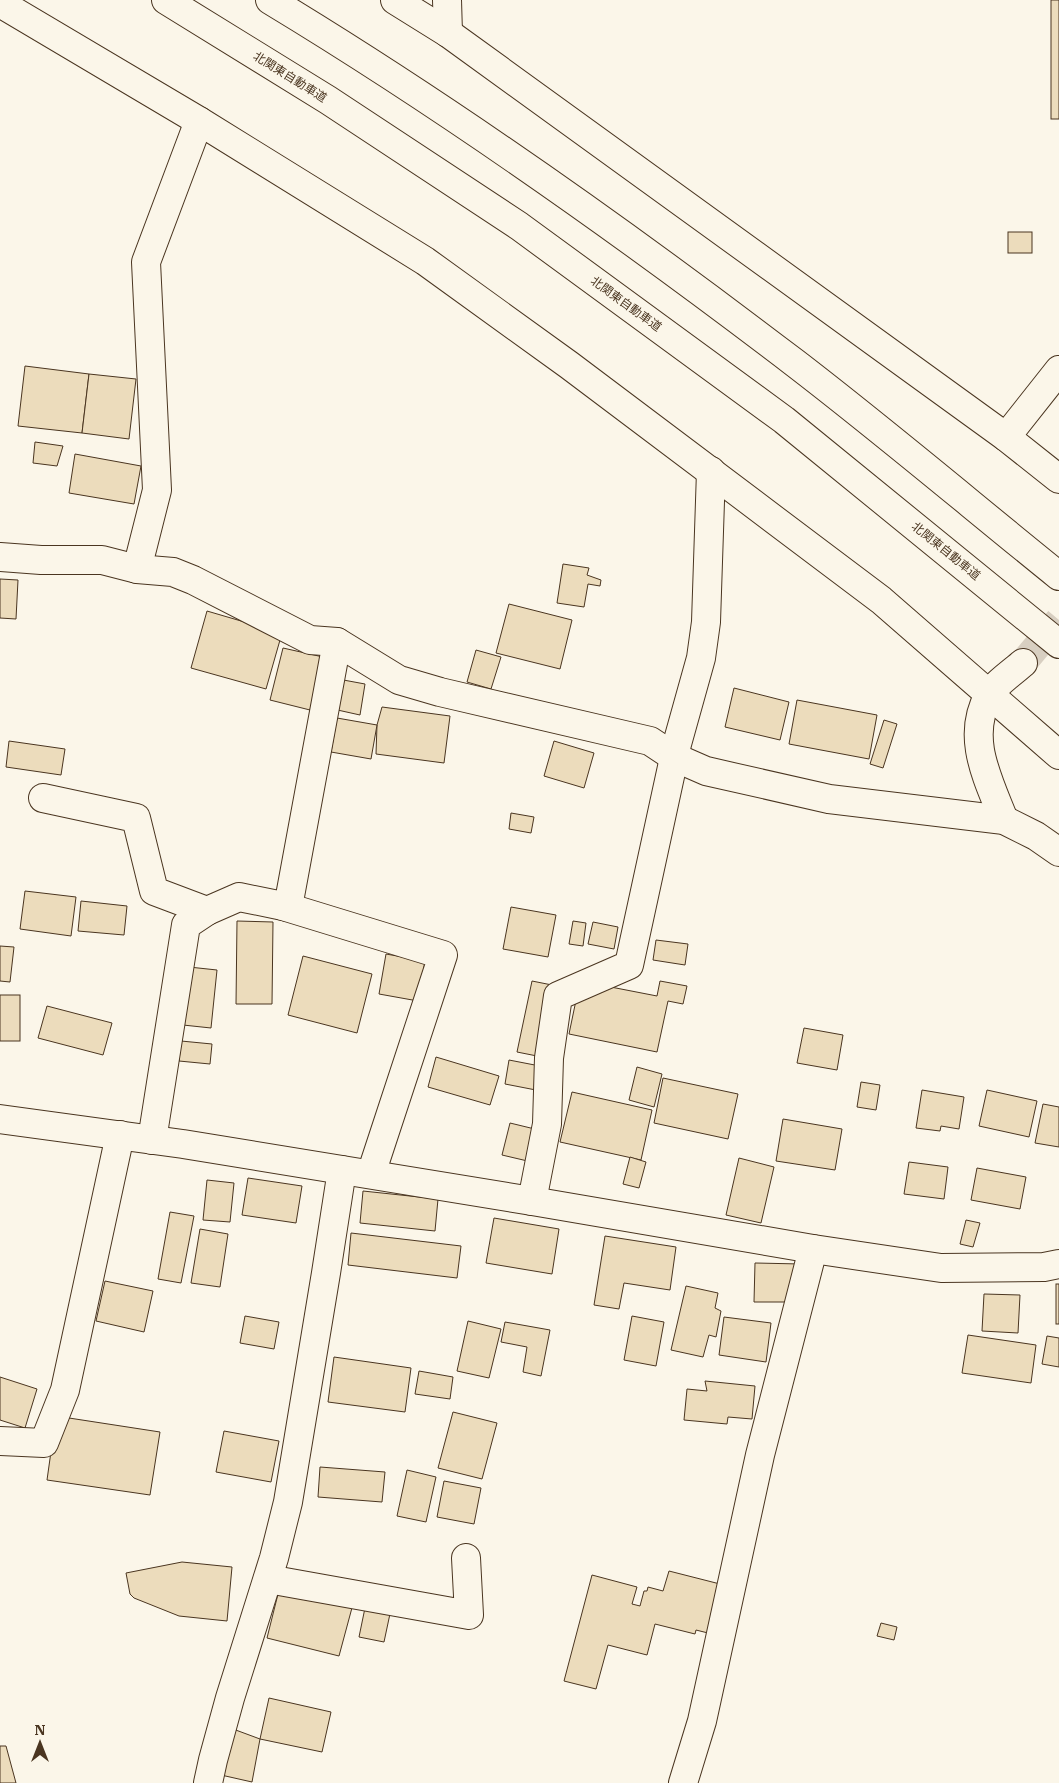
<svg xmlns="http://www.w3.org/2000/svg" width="1059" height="1783" font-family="'IBM Plex Serif','Noto Sans JP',serif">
<rect width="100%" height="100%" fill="#fbf6e9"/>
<g fill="#ecdcbc" stroke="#4a3520">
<rect x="1051" y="0" width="8" height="119"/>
<rect x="1008" y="232" width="24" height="21"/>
<polygon points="25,366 89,374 82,433 18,426"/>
<polygon points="89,374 136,379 129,439 82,433"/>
<polygon points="35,442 63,446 57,466 33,463"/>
<polygon points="75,454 141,466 134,504 69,493"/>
<polygon points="563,564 589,568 587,575 601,580 600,586 588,584 584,607 557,603"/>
<polygon points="0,579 18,580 16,619 0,618"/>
<polygon points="509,604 572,620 560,669 496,653"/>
<polygon points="207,611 282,633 266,689 191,668"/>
<polygon points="283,648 323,657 310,710 270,700"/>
<polygon points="476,650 501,657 491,689 467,682"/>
<polygon points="338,679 365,684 360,715 333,709"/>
<polygon points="734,688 789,702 780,740 725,727"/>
<polygon points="797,700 877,715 869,759 789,744"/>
<polygon points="382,707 450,716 444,763 376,754 377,725"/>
<polygon points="337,718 377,725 371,759 331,752"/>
<polygon points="884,720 897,724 883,768 870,764"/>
<polygon points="9,741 65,749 61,775 6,767"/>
<polygon points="554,741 594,753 584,788 544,776"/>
<polygon points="511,813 534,817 531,833 509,829"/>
<polygon points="25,891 76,897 71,936 20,929"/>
<polygon points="81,901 127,906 124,935 78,931"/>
<polygon points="511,907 556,915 548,957 503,949"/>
<polygon points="237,921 273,922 272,1004 236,1004"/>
<polygon points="573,921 586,923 583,946 569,944"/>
<polygon points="593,922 618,927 614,949 588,944"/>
<polygon points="656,940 688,944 685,965 653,960"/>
<polygon points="0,946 14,947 10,982 0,981"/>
<polygon points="386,954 425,961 418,1001 379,994"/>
<polygon points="303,956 372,974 357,1033 288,1015"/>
<polygon points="189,967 217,970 211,1028 183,1025"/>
<polygon points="532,981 562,987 547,1058 517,1052"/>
<polygon points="580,981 657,996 660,981 687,986 683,1004 668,1001 657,1052 569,1034"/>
<rect x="0" y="995" width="20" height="46"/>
<polygon points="47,1006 112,1023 103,1055 38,1038"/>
<polygon points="804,1028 843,1035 837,1070 797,1063"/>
<polygon points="181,1041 212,1044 210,1064 179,1061"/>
<polygon points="436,1057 499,1076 490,1105 428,1087"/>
<polygon points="509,1060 545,1067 541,1091 505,1084"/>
<polygon points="637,1067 662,1074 654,1107 629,1100"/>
<polygon points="663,1078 738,1094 728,1139 654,1123"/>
<polygon points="861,1082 880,1085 876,1110 857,1107"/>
<polygon points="922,1090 964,1097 959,1129 941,1126 940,1131 916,1128"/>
<polygon points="987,1090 1037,1101 1029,1137 979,1126"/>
<polygon points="572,1092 652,1110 641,1160 560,1142"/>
<polygon points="1043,1104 1059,1107 1059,1147 1035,1143"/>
<polygon points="783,1119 842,1129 835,1170 776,1161"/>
<polygon points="510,1123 543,1131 536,1163 502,1155"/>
<polygon points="630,1157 646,1162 639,1188 623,1184"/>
<polygon points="739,1158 774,1167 761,1223 726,1215"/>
<polygon points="909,1162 948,1167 944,1199 904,1194"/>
<polygon points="977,1168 1026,1177 1020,1209 971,1200"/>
<polygon points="248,1178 302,1186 296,1223 242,1215"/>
<polygon points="207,1180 234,1183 230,1222 203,1220"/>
<polygon points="363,1191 438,1199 435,1231 360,1223"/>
<polygon points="170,1212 194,1216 181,1283 158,1279"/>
<polygon points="494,1218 559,1229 552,1274 486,1263"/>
<polygon points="966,1220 980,1223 973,1247 960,1244"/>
<polygon points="200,1229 228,1234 220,1287 191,1283"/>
<polygon points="351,1233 461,1246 457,1278 348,1265"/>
<polygon points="605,1236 676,1247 670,1290 624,1283 619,1309 594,1305"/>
<polygon points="755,1263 801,1264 800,1302 754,1302"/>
<polygon points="105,1281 153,1291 144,1332 96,1321"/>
<rect x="1056" y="1284" width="3" height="40"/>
<polygon points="686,1286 718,1293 715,1308 721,1311 716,1337 709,1335 703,1357 671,1350"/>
<polygon points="984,1294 1020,1295 1018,1333 982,1331"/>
<polygon points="245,1316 279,1322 274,1349 240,1343"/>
<polygon points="632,1316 664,1322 656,1366 624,1360"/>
<polygon points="724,1317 771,1323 766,1362 719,1355"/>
<polygon points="468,1321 501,1329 489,1378 457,1371"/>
<polygon points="505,1322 550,1330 541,1376 523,1372 527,1347 501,1342"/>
<polygon points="968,1335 1036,1345 1031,1383 962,1373"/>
<polygon points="1047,1336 1059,1338 1059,1367 1042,1364"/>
<polygon points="334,1357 411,1368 405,1412 328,1402"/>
<polygon points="419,1371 453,1377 450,1399 415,1394"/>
<polygon points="0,1377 37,1389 25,1428 0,1420"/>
<polygon points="705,1381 755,1386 752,1419 728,1417 727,1424 684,1420 687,1389 707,1391"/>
<polygon points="453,1412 497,1423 482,1479 438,1468"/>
<polygon points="56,1416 160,1432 150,1495 47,1480"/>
<polygon points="224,1431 279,1441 271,1482 216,1472"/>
<polygon points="320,1467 385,1472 382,1502 318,1497"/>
<polygon points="407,1470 436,1477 426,1522 397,1516"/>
<polygon points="444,1481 481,1488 474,1524 437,1517"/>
<polygon points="182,1562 232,1567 227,1621 179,1616 134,1598 130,1594 126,1573"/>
<polygon points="669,1571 720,1584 708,1633 696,1630 695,1634 655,1624 647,1655 608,1645 596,1689 564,1681 592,1575 637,1587 632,1604 640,1606 644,1591 647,1591 648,1587 663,1591"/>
<polygon points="280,1586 353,1604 339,1656 267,1638"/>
<polygon points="366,1603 391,1609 384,1642 359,1637"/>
<polygon points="881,1623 897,1627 894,1640 877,1636"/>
<polygon points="269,1698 331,1712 322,1752 260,1739"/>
<polygon points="233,1729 260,1739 252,1782 221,1775"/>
<polygon points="0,1746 6,1746 16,1783 0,1783"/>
</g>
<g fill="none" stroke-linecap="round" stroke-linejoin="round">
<polyline stroke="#d8cfc1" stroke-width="28" stroke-dasharray="28 14" stroke-linecap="butt" points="1023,663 1059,620"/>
<defs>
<g id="minor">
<polyline points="395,0 448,33 1006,437"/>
<polyline points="447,0 448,33"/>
<polyline points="0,3 199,121 425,261 569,365 881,600 1059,755"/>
<polyline points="1059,370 1006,437 1059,479"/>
<polyline points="0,557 41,560 102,560 137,569 173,572 193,580 310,640 337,642 399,680 440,692 650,741 674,757 706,771 829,799 1004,820 1036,836 1059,852"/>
<polyline points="137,569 157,490 146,262 199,121"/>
<polyline points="43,798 136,818 154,891 207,911 239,897 288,907 337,642"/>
<path d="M1004 820C988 779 965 737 989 695 995 684 1014 671 1023 663"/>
<polyline points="283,906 443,955 371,1174"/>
<polyline points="0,1119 183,1144 532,1201 813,1249 941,1268 1044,1267 1059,1264"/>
<polyline points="152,1140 186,925 207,911"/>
<polyline points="532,1201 547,1124 549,1058 558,996 629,965 677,744 701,658 706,622 711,471"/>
<polyline points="0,1441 44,1443 65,1390 120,1135"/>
<polyline points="268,1579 469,1615 466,1558"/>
<polyline points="208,1783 213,1760 230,1698 274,1558 288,1502 326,1273 342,1170"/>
<polyline points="683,1783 702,1721 760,1455 813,1249"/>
</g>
<g id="highway">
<polyline points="166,0 328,100 519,226 784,420 1059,644"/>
<path d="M270 0C452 110 626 234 795 363 885 432 971 505 1059 576"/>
</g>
</defs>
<use href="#minor" stroke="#4a3520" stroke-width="30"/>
<use href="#highway" stroke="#4a3520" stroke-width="30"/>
<use href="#minor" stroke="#fbf6e9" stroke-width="28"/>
<use href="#highway" stroke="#fbf6e9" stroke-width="28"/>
</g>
<g text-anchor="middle" stroke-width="4" stroke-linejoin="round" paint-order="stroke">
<g font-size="12" fill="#4a3520" stroke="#fbf6e9">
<text transform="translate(290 77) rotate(32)" y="4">北関東自動車道</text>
<text transform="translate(626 304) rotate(36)" y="4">北関東自動車道</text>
<text transform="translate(946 551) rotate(39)" y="4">北関東自動車道</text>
</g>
</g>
<g transform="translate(40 1743)" stroke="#fbf6e9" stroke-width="4" paint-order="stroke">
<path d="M0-4L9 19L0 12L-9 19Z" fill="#4a3520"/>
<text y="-8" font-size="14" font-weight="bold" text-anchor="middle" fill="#4a3520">N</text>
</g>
</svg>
